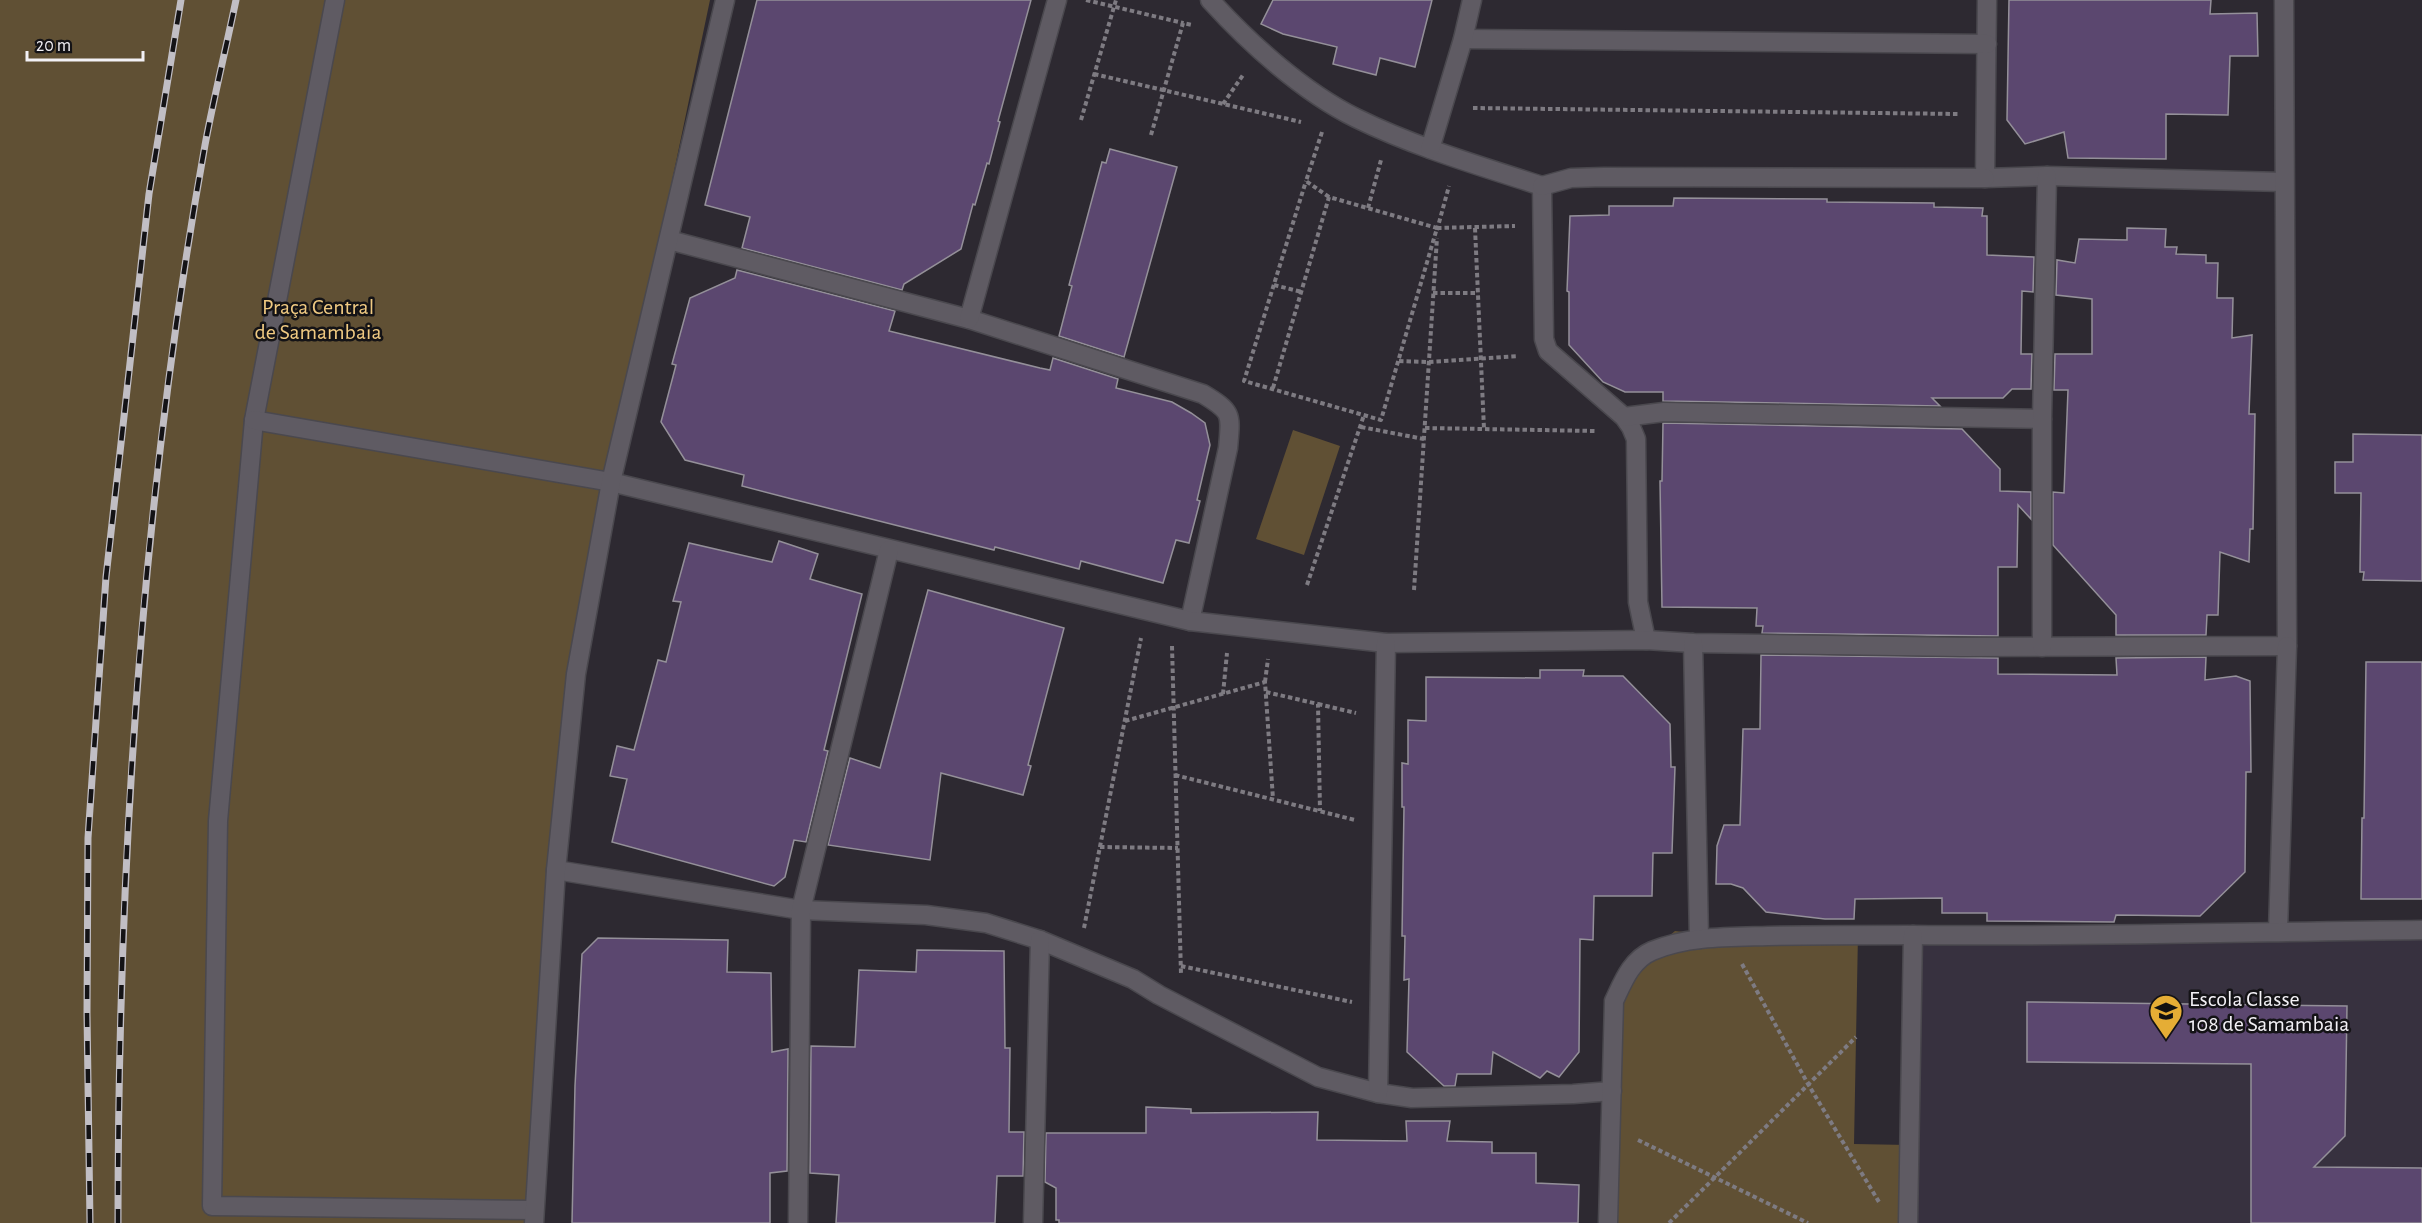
<svg xmlns="http://www.w3.org/2000/svg" width="2422" height="1223" font-family="'Alegreya Sans',sans-serif">
<rect width="100%" height="100%" fill="#2d2931"/>
<polygon fill="#37313f" points="2422,930 2422,1223 1908,1223 1913,935"/>
<g fill="#605034">
<polygon points="0,0 710,0 609,481 556,870 534,1223 0,1223"/>
<polygon points="1293,430 1340,446 1304,555 1256,539"/>
<polygon points="1675,931 1728,937 1858,934 1854,1144 1909,1145 1908,1223 1609,1223 1614,1001 1651,951"/>
</g>
<g fill="#5b476f" stroke="#949099" stroke-width="1.5">
<polygon points="757,0 1031,0 998,121 1000,122 989,164 987,163 975,205 973,204 961,249 904,284 902,290 742,248 750,217 705,205"/>
<polygon points="1273,0 1432,0 1415,67 1380,58 1376,75 1333,64 1337,47 1283,34 1261,24"/>
<polygon points="2009,0 2211,0 2210,14 2257,13 2258,56 2230,56 2228,115 2166,114 2166,159 2068,158 2064,132 2025,144 2007,120"/>
<polygon points="1110,149 1177,167 1124,357 1059,336 1072,286 1069,285 1098,177 1102,162 1106,163"/>
<polygon points="1674,198 1827,199 1827,202 1934,203 1934,207 1983,208 1982,216 1987,216 1987,255 2034,257 2033,292 2022,291 2021,354 2032,354 2031,389 2012,389 2003,398 1932,398 1940,406 1663,401 1663,392 1625,392 1603,382 1569,345 1569,292 1567,291 1570,216 1609,215 1609,206 1673,206"/>
<polygon points="2127,228 2166,229 2165,247 2177,247 2176,254 2206,255 2206,263 2218,263 2217,298 2233,298 2232,338 2252,335 2249,414 2255,414 2253,529 2250,529 2249,562 2220,552 2218,615 2207,615 2206,635 2116,635 2116,615 2053,545 2053,492 2064,493 2068,390 2054,390 2055,354 2092,354 2092,299 2056,295 2057,260 2075,263 2079,239 2127,240"/>
<polygon points="737,270 895,311 889,331 1040,368 1050,370 1053,358 1118,379 1116,388 1172,402 1191,413 1205,423 1210,445 1197,500 1200,501 1189,543 1176,540 1163,583 1081,561 1079,569 995,547 994,550 792,499 742,486 744,475 685,460 661,422 676,365 672,364 690,298 735,278"/>
<polygon points="1663,423 1962,429 2000,469 2000,491 2031,492 2031,519 2018,505 2017,567 1998,567 1998,636 1762,633 1763,626 1756,626 1757,608 1662,607 1660,481 1662,481"/>
<polygon points="2353,434 2422,435 2422,581 2363,580 2364,572 2360,572 2361,493 2335,493 2335,462 2353,462"/>
<polygon points="779,541 818,554 810,579 862,594 824,750 828,751 806,842 794,840 785,877 774,886 612,842 627,779 610,776 617,746 634,750 658,660 666,662 681,602 673,601 689,543 772,562"/>
<polygon points="928,590 1064,628 1028,765 1031,766 1023,795 941,773 930,860 828,845 850,758 880,768"/>
<polygon points="1761,655 1998,658 1998,674 2117,675 2116,658 2206,657 2205,680 2236,676 2250,681 2251,772 2246,772 2245,872 2200,916 2116,915 2114,922 1987,921 1987,913 1942,913 1942,898 1855,899 1854,919 1825,919 1766,912 1743,888 1731,884 1716,884 1717,846 1724,825 1740,825 1743,729 1760,729"/>
<polygon points="2366,662 2422,662 2422,899 2361,899 2362,818 2364,818"/>
<polygon points="1540,670 1584,670 1583,676 1623,676 1670,724 1671,767 1675,767 1672,853 1653,853 1652,896 1594,896 1593,940 1580,939 1579,1052 1559,1077 1547,1071 1540,1078 1493,1052 1491,1074 1457,1074 1455,1086 1444,1086 1407,1052 1409,979 1404,980 1405,936 1402,936 1404,807 1402,807 1402,763 1408,764 1408,720 1426,721 1426,677 1540,678"/>
<polygon points="598,938 728,940 727,972 771,973 772,1052 788,1049 787,1171 770,1173 770,1223 572,1223 575,1086 582,954"/>
<polygon points="917,950 1004,951 1005,1048 1010,1048 1009,1132 1024,1132 1023,1176 997,1176 995,1223 836,1223 839,1175 810,1173 811,1046 855,1047 859,970 916,972"/>
<polygon points="2027,1002 2347,1006 2345,1136 2314,1167 2422,1168 2422,1223 2251,1223 2251,1064 2027,1062"/>
<polygon points="1146,1107 1191,1109 1191,1113 1318,1112 1317,1140 1407,1141 1406,1121 1450,1121 1447,1141 1492,1142 1492,1153 1536,1153 1536,1183 1579,1185 1578,1223 1059,1223 1059,1220 1056,1220 1056,1188 1045,1182 1046,1133 1146,1133"/>
</g>
<g fill="none" stroke-linecap="round" stroke-linejoin="round">
<defs>
<g id="minor">
<polyline points="335,0 254,420 218,821 212,1206 534,1210"/>
<path d="M1210 0C1249 43 1303 92 1356 118 1415 147 1480 166 1542 186L1544 339 1548 351 1624 417 1631 427 1636 439 1638 602 1646 640"/>
<polyline points="1987,0 1985,178 2047,176 2283,182"/>
<polyline points="1463,39 1987,44"/>
<polyline points="1430,149 1463,39 1472,0"/>
<polyline points="1542,186 1571,178 1604,177 1985,178"/>
<path d="M669 240 969 319 1203 394C1233 412 1231 414 1228 448L1190 621"/>
<polyline points="969,319 1057,0"/>
<polyline points="1624,417 1664,412 2042,419"/>
<polyline points="254,420 611,482 1190,621 1386,643 1646,640 1693,643 1961,647 2287,646 2284,0"/>
<polyline points="1693,643 1699,939"/>
<polyline points="2042,647 2042,419 2047,176"/>
<polyline points="556,870 801,910 926,915 986,923 1040,940 1133,979 1159,995 1318,1077 1378,1093 1412,1098 1573,1094 1612,1091"/>
<polyline points="2278,931 2287,646"/>
<polyline points="1378,1093 1386,643"/>
<polyline points="534,1223 556,870 576,674 611,482 725,0"/>
<polyline points="798,1223 801,910 889,550"/>
<polyline points="1033,1223 1040,940"/>
<path d="M1608 1223 1614 1001C1623 982 1631 960 1652 951 1688 936 1729 937 1768 936 1817 935 1865 935 1913 935 2083 937 2252 932 2422 930"/>
<polyline points="1908,1223 1913,935"/>
</g>
</defs>
<use href="#minor" stroke="#4a484e" stroke-width="21"/>
<g stroke="#7e7b82" stroke-width="4" stroke-dasharray="4.5 3" stroke-linecap="butt">
<polyline points="1086,0 1183,23"/>
<polyline points="1094,74 1301,122"/>
<polyline points="1223,104 1243,75"/>
<polyline points="1473,108 1958,114"/>
<polyline points="1081,120 1116,0"/>
<polyline points="1322,132 1306,181 1329,197"/>
<polyline points="1151,135 1183,23 1192,25"/>
<polyline points="1368,208 1381,160"/>
<polyline points="1437,228 1515,226"/>
<polyline points="1475,228 1484,429"/>
<polyline points="1437,230 1449,186"/>
<polyline points="1274,285 1302,292"/>
<polyline points="1433,293 1477,293"/>
<polyline points="1399,361 1429,362 1518,356"/>
<polyline points="1273,388 1329,197 1437,228 1381,420 1244,381 1306,181"/>
<polyline points="1361,427 1424,439"/>
<polyline points="1425,428 1595,431"/>
<polyline points="1307,585 1364,415"/>
<polyline points="1414,590 1437,238"/>
<polyline points="1172,646 1181,974"/>
<polyline points="1265,682 1268,659"/>
<polyline points="1266,692 1318,704 1320,811"/>
<polyline points="1223,694 1227,653"/>
<polyline points="1318,704 1356,713"/>
<polyline points="1125,721 1265,682 1273,799"/>
<polyline points="1175,775 1355,820"/>
<polyline points="1100,847 1178,848"/>
<polyline points="1084,928 1141,638"/>
<polyline points="1742,964 1808,1084 1879,1202"/>
<polyline points="1181,966 1352,1002"/>
<polyline points="1638,1140 1808,1223"/>
<polyline points="1669,1223 1856,1037"/>
</g>
<use href="#minor" stroke="#5f5b63" stroke-width="18"/>
<defs>
<g id="rail">
<polyline points="90,1223 87,1013 88,838 98,692 106,577 149,194 181,0"/>
<path d="M118 1223C118 862 141 501 205 145 214 97 226 48 236 0"/>
</g>
</defs>
<use href="#rail" stroke="#c1bec4" stroke-width="7"/>
<use href="#rail" stroke="#141316" stroke-width="4.5" stroke-dasharray="14" stroke-linecap="butt"/>
</g>
<defs>
<symbol id="school-pin" viewBox="-11 -11 22 30"><path d="M0 17L-7.5 6A9.5 9.5 0 1 1 7.5 6Z" fill="#e5ad35" stroke="#141316"/><path d="M0-5L7-2L0 1L-7-2ZM-4 1L0 2.5L4 1V4Q0 6-4 4Z" fill="#111"/></symbol>
</defs>
<g fill-rule="evenodd">
<use href="#school-pin" x="2147" y="992" width="38" height="52"/>
</g>
<g text-anchor="middle" stroke-width="5" stroke-linejoin="round" paint-order="stroke">
<g font-size="22" fill="#f0ca82" stroke="#141316">
<text x="318" y="314">Praça Central<tspan x="318" dy="25">de Samambaia</tspan></text>
</g>
<g font-size="22" fill="#f3f1f6" stroke="#141316" text-anchor="start">
<text x="2189" y="1006">Escola Classe<tspan x="2189" dy="25">108 de Samambaia</tspan></text>
</g>
</g>
<path d="M27 51v9h116v-9" fill="none" stroke="#f3f1f6" stroke-width="3"/>
<text x="36" y="51" font-size="18" fill="#f3f1f6" stroke="#141316" stroke-width="4.5" paint-order="stroke">20 m</text>
</svg>
